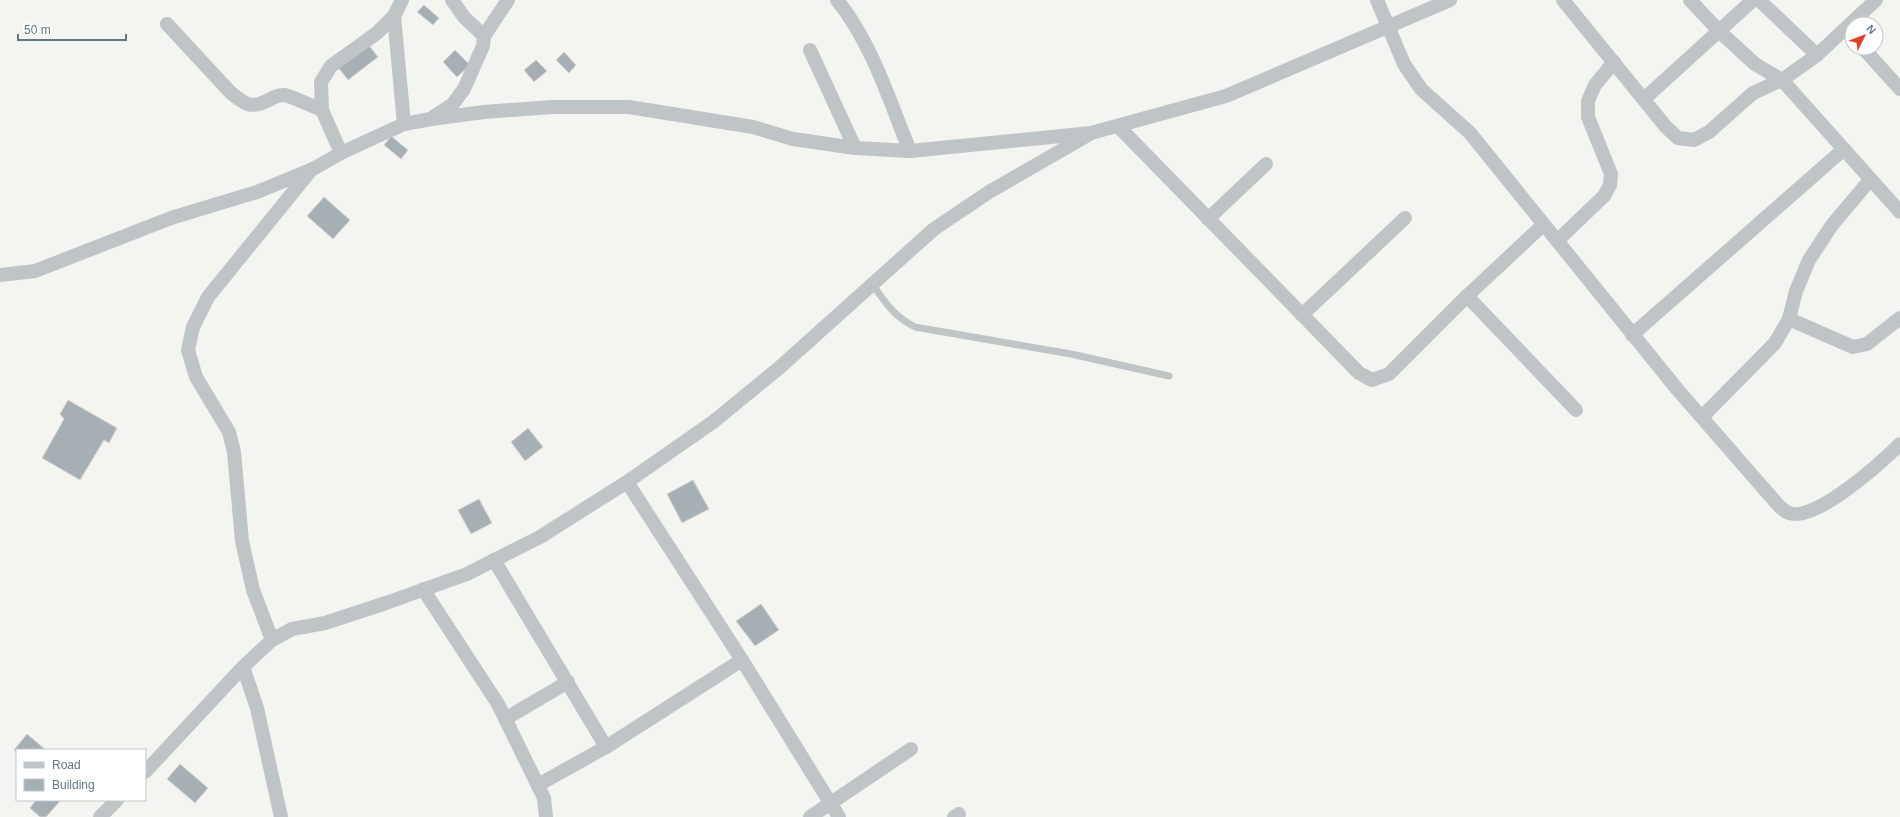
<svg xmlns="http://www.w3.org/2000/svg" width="1900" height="817" font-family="Arial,sans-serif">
<rect width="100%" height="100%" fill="#f4f4f0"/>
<g fill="#a6afb4" stroke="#d6d5d3">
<polygon points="424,5 439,18 433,25 417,12"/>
<polygon points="368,44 378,57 348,80 338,67"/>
<polygon points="455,50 470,65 457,77 443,62"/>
<polygon points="564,52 576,65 569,73 556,60"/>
<polygon points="536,60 547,71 534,82 524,70"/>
<polygon points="391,136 408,150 401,159 384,145"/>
<polygon points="324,197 350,220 333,239 307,216"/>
<polygon points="68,400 117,428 109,443 104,440 80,480 42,458 64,419 60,414"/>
<polygon points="528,428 543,447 525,461 511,442"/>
<polygon points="693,480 709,509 682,523 667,494"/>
<polygon points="479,499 492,523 471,534 458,510"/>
<polygon points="761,604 779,630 755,646 736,621"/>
<polygon points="27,734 46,750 17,750 17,752 14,750"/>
<polygon points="180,764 208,788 195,803 167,779"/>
<polygon points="36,800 61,800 46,817 40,817 30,808"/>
</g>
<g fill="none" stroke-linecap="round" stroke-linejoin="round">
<path stroke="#bfc4c6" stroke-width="7" d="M873 285C886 304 894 316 915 327L1071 354 1169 376"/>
<g stroke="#bfc4c6" stroke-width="14">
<polyline points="452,0 464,17 484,36"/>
<path d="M837 0C872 43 889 100 910 151"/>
<path d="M1377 0 1404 64 1421 89 1470 133 1677 389 1779 506C1782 508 1785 512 1789 513 1815 523 1883 461 1900 444"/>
<polyline points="1563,0 1666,127 1678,138 1694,140 1709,132 1753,93 1782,80 1817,55 1876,0"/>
<polyline points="1690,0 1719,31 1755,64 1782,80 1900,212"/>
<polyline points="1759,0 1817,55"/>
<polyline points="394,16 404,124"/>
<path d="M167 24 231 93C246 105 251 109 269 100 274 97 279 95 284 95 292 96 313 107 322 110"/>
<polyline points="1863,48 1900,89"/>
<polyline points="810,50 855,148"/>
<polyline points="1644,99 1753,0"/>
<polyline points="433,117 453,104 464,89 483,46 484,36 508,0"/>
<polyline points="1118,126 1359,373 1372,380 1389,374 1467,296 1543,225"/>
<polyline points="341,153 322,110 321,82 331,66 377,33 394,16 402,0"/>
<polyline points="1208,219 1266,164"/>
<polyline points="1557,241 1604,196 1610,185 1611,174 1588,117 1588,101 1595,85 1614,62"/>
<polyline points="0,275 35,271 171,218 257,192 313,169 341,153 404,124 431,119 484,112 552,107 629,107 753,127 793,139 855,148 910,151 1091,133 1226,96 1450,0"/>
<polyline points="1467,296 1576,410"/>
<polyline points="1302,315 1405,218"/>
<polyline points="1789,319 1853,347 1867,344 1900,318"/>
<polyline points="1632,335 1844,149"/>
<polyline points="1702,417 1775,343 1789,319 1796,291 1809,260 1832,225 1870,180"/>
<polyline points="627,482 742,660 839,817"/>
<polyline points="494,560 606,747"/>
<polyline points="423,589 498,704 544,798 546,817"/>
<polyline points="272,640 253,590 242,541 234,452 229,432 196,377 188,350 193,327 208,297 311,170"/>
<polyline points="243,667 257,708 281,817"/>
<polyline points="505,719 568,682"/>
<polyline points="145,772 243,667 272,640 292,629 325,623 386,603 467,574 540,537 627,482 713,422 779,368 934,229 989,192 1088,135"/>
<polyline points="538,785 606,747 742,660"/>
<polyline points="100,817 117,800"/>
<polyline points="810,817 911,749"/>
<polyline points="954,817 959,814"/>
</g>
</g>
<rect x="16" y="749" width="130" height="52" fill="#ffffff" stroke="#c1c8cd"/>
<rect x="24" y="762" width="20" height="6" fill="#bfc4c6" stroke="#c1c8cd"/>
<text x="52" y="769" font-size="12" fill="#637682">Road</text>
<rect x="24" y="779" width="20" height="12" fill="#a6afb4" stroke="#c1c8cd"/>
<text x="52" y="789" font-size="12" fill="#637682">Building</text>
<g transform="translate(1864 36) rotate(48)"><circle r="19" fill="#ffffff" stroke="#c1c8cd"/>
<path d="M0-3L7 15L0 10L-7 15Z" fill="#e34021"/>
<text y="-6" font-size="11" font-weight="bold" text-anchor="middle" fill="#637682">N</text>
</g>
<path d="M18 34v6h108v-6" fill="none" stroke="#637682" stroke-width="2"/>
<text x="24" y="34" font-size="12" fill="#637682" stroke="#ffffff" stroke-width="3" paint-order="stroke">50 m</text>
</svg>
